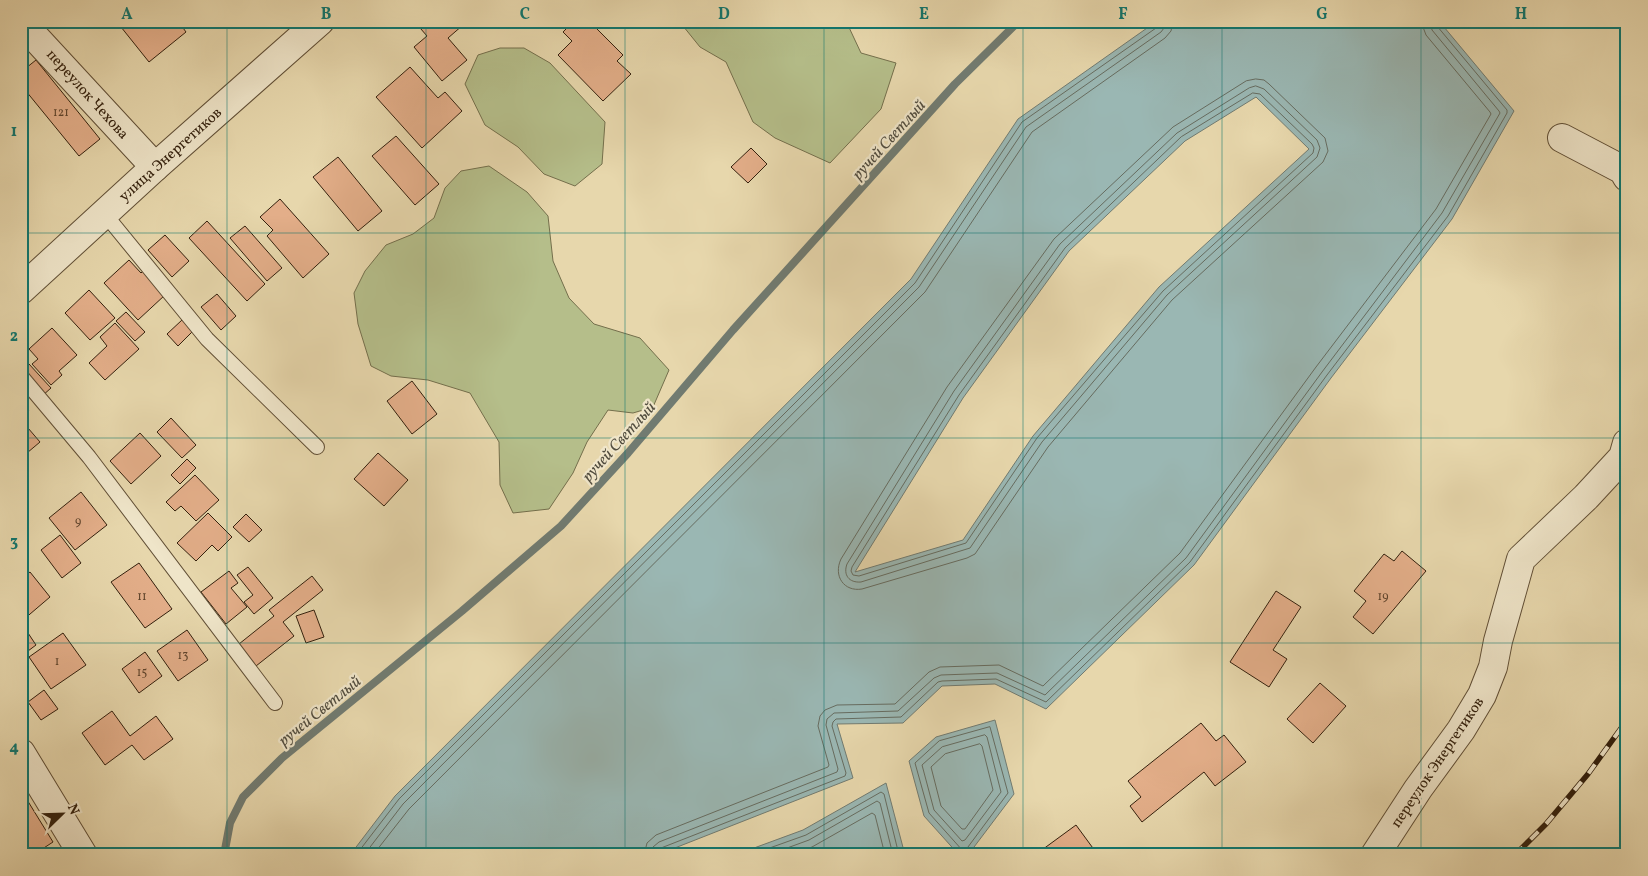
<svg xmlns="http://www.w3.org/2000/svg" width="1648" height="876" font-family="Vollkorn,serif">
<rect width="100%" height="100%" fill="#e7d7ac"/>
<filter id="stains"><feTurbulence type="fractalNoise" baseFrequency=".004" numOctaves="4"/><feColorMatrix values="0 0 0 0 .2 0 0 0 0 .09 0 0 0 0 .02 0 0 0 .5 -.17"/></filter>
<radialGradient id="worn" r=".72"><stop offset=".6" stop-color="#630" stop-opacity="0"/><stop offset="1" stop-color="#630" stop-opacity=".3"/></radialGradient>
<g fill="#b5be8a" stroke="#746f4c">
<polygon points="679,21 846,21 861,53 896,63 881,109 830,163 775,138 753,122 726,62 700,47"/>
<polygon points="500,48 524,48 550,63 605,122 602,164 575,186 544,174 518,147 485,125 465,84 478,55"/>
<polygon points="489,166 527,192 548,216 553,261 569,298 594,324 640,338 669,370 653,407 633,413 608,410 587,442 573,473 549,509 513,513 500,485 499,442 470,393 428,380 391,376 371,366 358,324 354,293 365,271 386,245 413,234 434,218 445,188 461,171"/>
</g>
<g fill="#9ab7b3" stroke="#717b71" fill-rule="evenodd">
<path d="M1157 21H1439L1514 111 1452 219 1331 378 1194 565 1046 709 995 684 942 686 903 723 837 724 853 778 657 855H350L395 796 911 279 1018 119ZM1256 97 1309 149 1159 287 1033 436 963 540 855 572 963 398 1069 251 1185 141Z"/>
<polygon points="995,720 1014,794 968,855 959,855 924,816 909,761 936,737"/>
<polygon points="886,783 905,855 735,855 803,830"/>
</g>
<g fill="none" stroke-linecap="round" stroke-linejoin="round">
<g stroke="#666c60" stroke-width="1">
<path d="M1256 79 1264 80 1269 84 1325 138 1328 151 1323 162 1172 300 1048 447 975 554 967 558 862 589C844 592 833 576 841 559L947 387 1054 239 1173 127 1246 81Z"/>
<path d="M1256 86 1264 89 1317 140 1320 148 1317 157 1167 295 1042 442 970 548 861 582C849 583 843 575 847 564L954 391 1060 244 1177 133 1249 88Z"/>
<polygon points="1253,93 1260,94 1312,144 1314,148 1313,153 1163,291 1037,438 966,543 859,576 853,575 851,571 852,567 959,395 1065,248 1181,137"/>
<polygon points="990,727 1008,793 965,851 963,851 929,813 915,763 939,741"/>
<polygon points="985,735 987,737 1001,792 965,840 962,841 934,810 922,765 942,747"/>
<polygon points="980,744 982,746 993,790 965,829 962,829 941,806 931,767 945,754"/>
<polyline points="356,855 399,799 915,283 1022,122 1156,28 1159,21"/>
<polyline points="364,855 403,804 919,287 1026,127 1161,32 1164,28 1165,21"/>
<polyline points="373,855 409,809 925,292 1032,132 1165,38 1171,31 1173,21"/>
<polyline points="644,855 647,843 656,835 828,767 829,765 818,726 820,716 825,710 837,705 895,704 929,672 940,667 999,665 1043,686 1180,553 1316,367 1436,209 1491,114 1490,112 1426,35 1423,27 1422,21"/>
<polyline points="652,855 653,847 659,842 837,772 838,769 826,725 827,719 834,713 898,711 934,678 941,675 997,673 1045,695 1186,558 1322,372 1442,213 1500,113 1499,111 1432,30 1430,21"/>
<polyline points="658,855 658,851 661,848 845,776 846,773 832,726 833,722 836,719 901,717 938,682 942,681 996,679 1046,702 1190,562 1327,375 1448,216 1507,113 1507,110 1437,26 1436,21"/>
<polyline points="750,855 806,835 881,792 884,794 899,855"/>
<polyline points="768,855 809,840 877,801 880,803 893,855"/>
<polyline points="790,855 812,847 872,813 875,815 885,855"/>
</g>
<polyline stroke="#717b71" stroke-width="8" points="224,855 230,823 243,797 282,758 462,611 561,526 628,453 733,330 955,84 1019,21"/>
</g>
<g fill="#e3ae89" stroke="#33200d">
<polygon points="128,21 178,21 186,32 149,62 121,27"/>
<polygon points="414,21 460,21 463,25 448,38 467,60 442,81 414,47 427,36"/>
<polygon points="574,21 599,21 594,26 623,55 617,61 631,74 603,101 558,55 572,41 563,32"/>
<polygon points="36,60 100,139 79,156 21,85 21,72"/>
<polygon points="410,67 438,98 445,92 462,111 422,148 376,97"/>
<polygon points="396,136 439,184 415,205 372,156"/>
<polygon points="751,148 767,164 748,183 731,167"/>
<polygon points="338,157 382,211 358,231 313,177"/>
<polygon points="280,199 329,254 303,278 267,236 273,230 260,217"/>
<polygon points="207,221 265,284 247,301 189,238"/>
<polygon points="245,226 282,268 267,281 230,238"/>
<polygon points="165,235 189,261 172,277 148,250"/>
<polygon points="129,260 141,273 143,271 165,295 138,320 104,283"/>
<polygon points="89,290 115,318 90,340 65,313"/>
<polygon points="217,294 236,316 221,330 201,307"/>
<polygon points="126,312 145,332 135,341 116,321"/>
<polygon points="182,320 193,331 178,346 167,334"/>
<polygon points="115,323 139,349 105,380 89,363 107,346 100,337"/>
<polygon points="52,328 77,355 59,371 62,375 51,385 32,364 38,359 29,349"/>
<polygon points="29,364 51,388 42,396 21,372"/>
<polygon points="412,381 437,414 412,434 387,401"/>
<polygon points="21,402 29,411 21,419"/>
<polygon points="171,418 196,445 182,458 157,432"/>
<polygon points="22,421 40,442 21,458 21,422"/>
<polygon points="140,433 161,456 131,484 110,461"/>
<polygon points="378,453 408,480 384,506 354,479"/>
<polygon points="187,459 196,468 180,484 171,475"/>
<polygon points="195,475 219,500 196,521 181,506 175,511 166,502"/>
<polygon points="81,492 107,525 75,550 49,518"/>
<polygon points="208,513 232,537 218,551 212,545 196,561 177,543"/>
<polygon points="246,514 262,530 249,542 233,527"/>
<polygon points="60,535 81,563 62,578 41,550"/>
<polygon points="1402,551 1426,571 1373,634 1353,617 1366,601 1354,591 1384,554 1394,561"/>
<polygon points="139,563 172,609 145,628 111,582"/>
<polygon points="248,567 273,598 254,614 244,602 253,595 237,575"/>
<polygon points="229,571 238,583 231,588 247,607 226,624 201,592"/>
<polygon points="30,572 50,597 23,620 21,618 21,579"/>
<polygon points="312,576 323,590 283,622 294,636 256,666 239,644 274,616 269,610"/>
<polygon points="1276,591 1301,607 1273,650 1287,659 1269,687 1230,662"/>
<polygon points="314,610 324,637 306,643 296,616"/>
<polygon points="26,630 36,645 24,654 21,649 21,633"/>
<polygon points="187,630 208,660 178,681 157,651"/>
<polygon points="63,633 86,665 51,689 29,657"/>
<polygon points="145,652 162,676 139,693 122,669"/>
<polygon points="1320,683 1346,706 1313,743 1287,719"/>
<polygon points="44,690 58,709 41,720 28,702"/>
<polygon points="112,711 130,736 156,716 173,739 144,760 132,745 105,765 82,733"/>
<polygon points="1201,723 1216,741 1224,735 1246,762 1215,786 1204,772 1142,822 1130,806 1141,797 1128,781"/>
<polygon points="21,790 53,842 33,855 21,855"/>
<polygon points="1076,825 1098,855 1035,855"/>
</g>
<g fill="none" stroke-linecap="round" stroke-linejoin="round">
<defs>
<g id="lane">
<polyline points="104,213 207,339 317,447"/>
<polyline points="21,376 89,457 275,703"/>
</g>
<g id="street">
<polyline points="21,22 155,167"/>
<polyline points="1562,138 1623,170 1627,177"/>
<polyline points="21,290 155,167 320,21"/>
<polyline points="21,753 83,855"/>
<polyline points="1375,855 1418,789 1461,730 1482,695 1493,667 1498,641 1521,559 1586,497 1623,457 1627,443"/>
</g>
</defs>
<use href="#lane" stroke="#604e35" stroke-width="16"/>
<use href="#street" stroke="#604e35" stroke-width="30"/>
<use href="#lane" stroke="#efe5c9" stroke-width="14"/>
<use href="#street" stroke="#efe5c9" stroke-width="28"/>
<defs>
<polyline id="rail" points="1515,855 1546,824 1588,774 1627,720"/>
</defs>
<use href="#rail" stroke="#33200d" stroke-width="5.5"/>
<use href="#rail" stroke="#efe5c9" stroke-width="4" stroke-dasharray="11" stroke-linecap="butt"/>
</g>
<path fill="none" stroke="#0f766e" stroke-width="1" stroke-opacity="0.55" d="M227 21V855M426 21V855M625 21V855M824 21V855M1023 21V855M1222 21V855M1421 21V855M21 233H1627M21 438H1627M21 643H1627"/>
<g text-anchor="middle" stroke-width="4.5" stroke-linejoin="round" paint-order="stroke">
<g font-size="12" fill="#5f442c">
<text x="61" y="116">121</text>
<text x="78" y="525">9</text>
<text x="142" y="600">11</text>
<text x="1383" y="600">19</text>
<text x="183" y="659">13</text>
<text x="57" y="665">1</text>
<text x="142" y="676">15</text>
</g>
<g font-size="15" fill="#33200d" stroke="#efe5c9">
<text transform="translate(88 94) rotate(48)" y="5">переулок Чехова</text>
<text transform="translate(170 154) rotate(-42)" y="5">улица Энергетиков</text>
<text transform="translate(1437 762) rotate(-56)" y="5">переулок Энергетиков</text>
</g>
<g font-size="16" font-style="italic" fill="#524d3f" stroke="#efe5c9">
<text transform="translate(888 139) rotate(-48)" y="6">ручей Светлый</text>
<text transform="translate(618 441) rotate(-48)" y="6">ручей Светлый</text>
<text transform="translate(319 710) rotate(-39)" y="6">ручей Светлый</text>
</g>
</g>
<rect width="1648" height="876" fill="none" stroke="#e7d7ac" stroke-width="55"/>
<g transform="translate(62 814) rotate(67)" stroke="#efe5c9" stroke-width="4" paint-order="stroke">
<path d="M0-4L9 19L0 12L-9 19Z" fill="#33200d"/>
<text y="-8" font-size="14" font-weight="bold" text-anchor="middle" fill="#33200d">N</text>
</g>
<rect x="28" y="28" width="1592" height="820" fill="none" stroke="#0f766e" stroke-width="2"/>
<g font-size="16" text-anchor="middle" font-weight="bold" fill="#0f766e">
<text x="127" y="19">A</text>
<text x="326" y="19">B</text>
<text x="525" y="19">C</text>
<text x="724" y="19">D</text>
<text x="924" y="19">E</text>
<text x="1123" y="19">F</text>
<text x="1322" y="19">G</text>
<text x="1521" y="19">H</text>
<text x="14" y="136">1</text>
<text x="14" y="341">2</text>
<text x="14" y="546">3</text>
<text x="14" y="752">4</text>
</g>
<rect width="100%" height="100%" filter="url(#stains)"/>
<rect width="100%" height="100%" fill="url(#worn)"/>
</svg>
